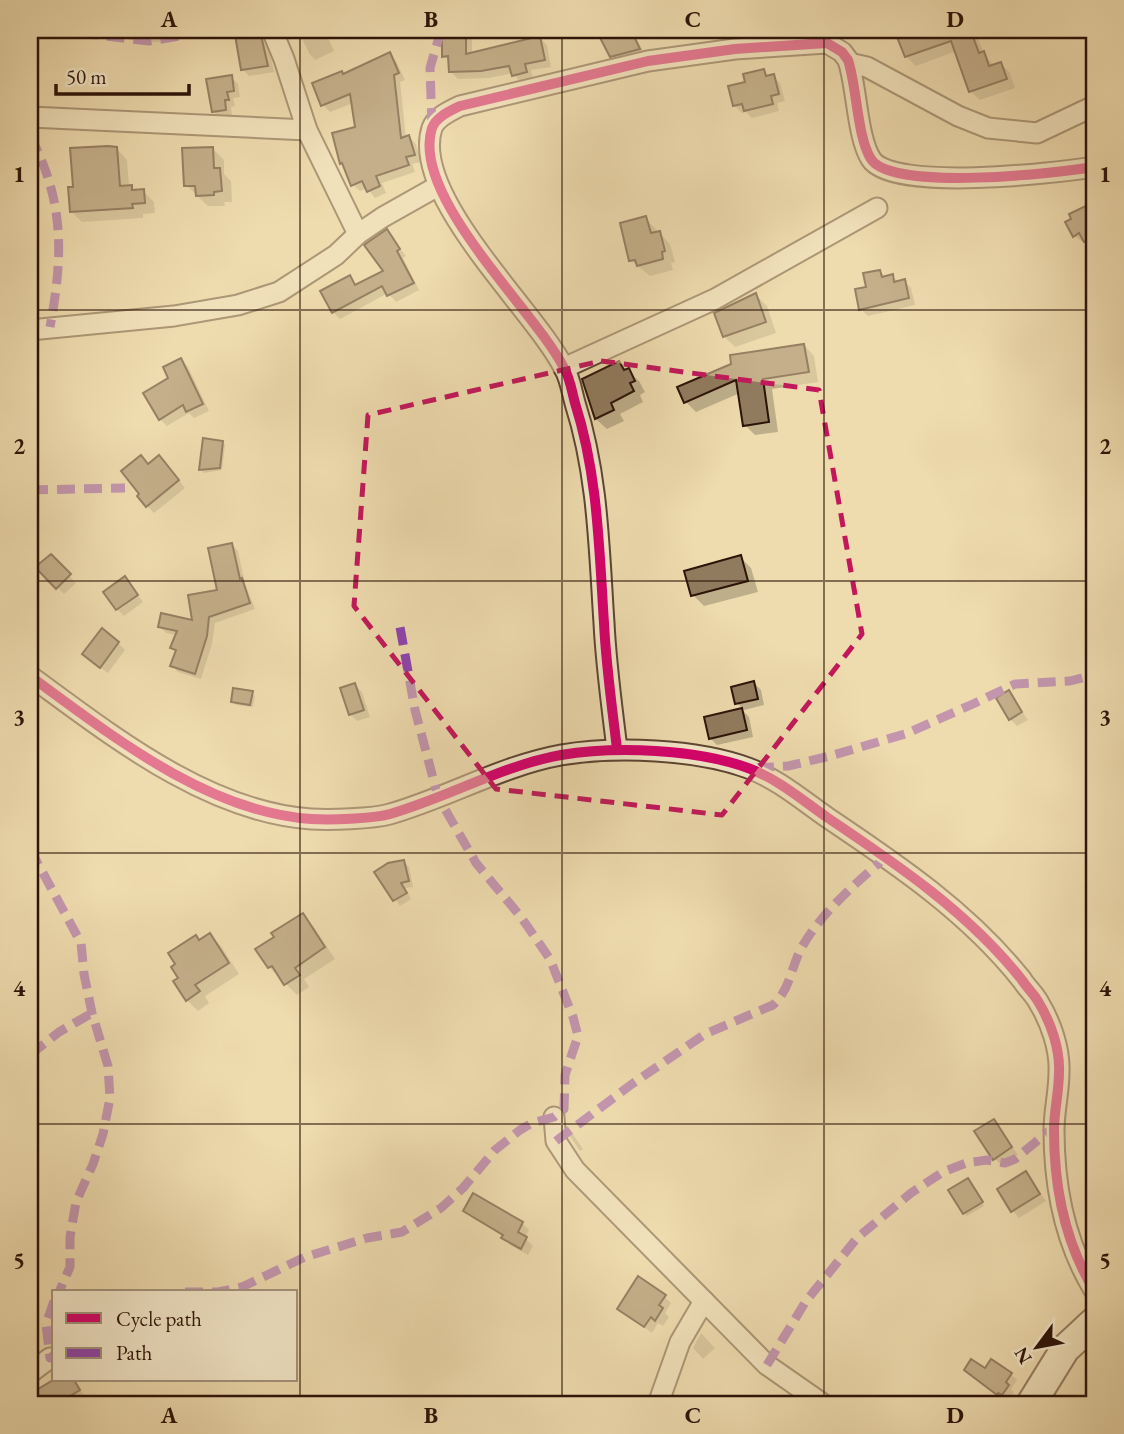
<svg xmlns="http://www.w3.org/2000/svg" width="1124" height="1434" font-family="'EB Garamond',serif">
<rect width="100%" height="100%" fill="#eedbae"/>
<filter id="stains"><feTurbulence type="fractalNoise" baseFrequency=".00286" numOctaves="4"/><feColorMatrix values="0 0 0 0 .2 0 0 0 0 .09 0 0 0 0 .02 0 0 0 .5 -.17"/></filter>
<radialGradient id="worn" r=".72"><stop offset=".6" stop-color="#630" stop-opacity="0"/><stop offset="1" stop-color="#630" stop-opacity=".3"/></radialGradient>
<g fill="#0003">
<polygon points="121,30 194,30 194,38 157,42 129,40"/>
<polygon points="289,30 324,30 334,51 315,60 309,53 298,30 292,33"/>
<polygon points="598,30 632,30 646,56 619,64 612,56"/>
<polygon points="922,30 975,30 984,54 994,66 1001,64 1010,73 1015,88 980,100 970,91 956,51 916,66 906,56 900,38"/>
<polygon points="465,31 472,38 472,54 540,38 547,45 551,67 531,70 533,79 521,83 513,73 489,78 458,79 451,72 450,62 444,56"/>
<polygon points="259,33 267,40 274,72 249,76 242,69"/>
<polygon points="389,54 396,61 405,80 400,82 406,138 409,137 416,144 421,162 412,164 415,172 382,183 386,193 375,198 367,188 360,191 353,185 357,129 353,103 330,112 323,105 344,75"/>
<polygon points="763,71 769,77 773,76 780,83 785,101 777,103 779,111 752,118 746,112 742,113 735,106 747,83"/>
<polygon points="231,77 238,84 240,97 233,98 235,106 231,107 232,116 220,118 213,111"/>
<polygon points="116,148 127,160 129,187 135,191 143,191 154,202 155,213 143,214 143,218 82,222 71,211 75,188"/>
<polygon points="213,149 224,160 224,174 231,181 232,202 224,202 225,206 208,206 186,185"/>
<polygon points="1094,204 1094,247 1092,248 1074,236 1071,215"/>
<polygon points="645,218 670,244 675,262 671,263 673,270 650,276 631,260"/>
<polygon points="386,232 406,256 403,258 419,290 396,302 388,293 340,319 333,312 349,277 357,286 385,272"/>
<polygon points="880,272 886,277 892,276 899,282 904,281 911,288 915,305 868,316 861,309 868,288"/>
<polygon points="1090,282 1094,282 1094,304 1090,299"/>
<polygon points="756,295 767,306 776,333 735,347 724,336"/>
<polygon points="804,345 814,356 818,382 772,389 778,432 755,435 745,425 740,393 696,412 686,402"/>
<polygon points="181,360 188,367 209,411 194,418 189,413 167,426 160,419 171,378"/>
<polygon points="619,363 639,381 645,392 640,395 643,402 620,414 624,421 607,429 596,419 584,380"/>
<polygon points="205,440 222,442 225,445 222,470 204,473 201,470"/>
<polygon points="166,464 185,488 154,513 147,506 149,465"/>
<polygon points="232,545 238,551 245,584 255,609 215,623 212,644 201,679 178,672 172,665 177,652 172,648 177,635 166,633 160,626 195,622 219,592"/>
<polygon points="50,556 76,583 64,594 38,567"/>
<polygon points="740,557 751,568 758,592 704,606 693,595"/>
<polygon points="125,579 143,602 124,616 117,609"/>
<polygon points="118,643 125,650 108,673 91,661"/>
<polygon points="754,683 761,690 764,705 744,710 737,703"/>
<polygon points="355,685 362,692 370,717 357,721 350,714"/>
<polygon points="1008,692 1028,720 1017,726 1010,719"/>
<polygon points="252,693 255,696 253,707 236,705 233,701"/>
<polygon points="742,710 749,717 753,737 717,745 710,738"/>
<polygon points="403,861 409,867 413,887 405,888 411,899 400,906 377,872"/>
<polygon points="302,915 313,926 335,959 304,979 309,987 297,995 269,967 276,937"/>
<polygon points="210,935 221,946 239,974 205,996 209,1003 198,1011 187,1000 175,982 180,978 200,941"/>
<polygon points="994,1121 1018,1155 1001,1165 994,1158"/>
<polygon points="572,1133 583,1149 580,1151 570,1136"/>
<polygon points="1026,1173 1046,1201 1019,1218 1013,1211"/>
<polygon points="971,1183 984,1206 967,1216 964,1213"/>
<polygon points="465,1211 522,1223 529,1230 525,1238 533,1246 528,1255 510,1245 504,1237 472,1218"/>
<polygon points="664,1296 671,1303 665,1313 669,1317 663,1326 658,1323 652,1333 619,1308"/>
<polygon points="701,1333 715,1348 703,1359 693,1348"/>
<polygon points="985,1371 1011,1374 1017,1380 1011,1389 1014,1392 1009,1400 1005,1398 1003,1400 972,1376"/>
<polygon points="54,1372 54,1380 73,1380 86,1398 75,1404 30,1404 30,1396 55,1381 51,1375"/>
</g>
<g fill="#917b5e" stroke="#2c1308" stroke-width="2">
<polygon points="442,30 466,30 466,54 540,36 545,60 525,64 527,72 512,76 509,66 481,71 449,72 448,56 442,57"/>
<polygon points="596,30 631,30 640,49 610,57"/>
<polygon points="917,30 977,30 977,32 972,34 979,53 984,51 989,66 1001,62 1007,79 969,92 951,41 905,57 897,37"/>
<polygon points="260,31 268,66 241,70 235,35"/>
<polygon points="390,52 399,73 394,75 401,138 409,135 415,155 406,157 409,165 376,176 380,186 367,192 362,181 351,186 342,163 340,164 332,133 355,127 350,94 321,106 312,83 342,71 343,74"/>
<polygon points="764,69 766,76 774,74 779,94 771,96 773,104 744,111 742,104 733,106 728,86 745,82 743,74"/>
<polygon points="232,75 234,91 227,92 229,100 225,100 226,110 212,112 206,79"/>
<polygon points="108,146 117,147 120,186 132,185 132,190 144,189 145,203 132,204 133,208 70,212 68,187 73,187 70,148"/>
<polygon points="213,147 214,168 220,168 222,191 214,192 214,195 196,196 195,186 184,186 182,148"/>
<polygon points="1094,202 1094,237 1084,242 1079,233 1073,237 1065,222 1071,219 1069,214"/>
<polygon points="646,216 651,233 660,231 665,251 662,252 663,259 637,266 635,260 629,261 620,223"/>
<polygon points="387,229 400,249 397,251 414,283 387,296 382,286 332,313 320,291 350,275 355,285 383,271 364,245"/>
<polygon points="880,270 882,277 893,274 894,282 905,279 909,298 859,310 855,289 866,287 863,273"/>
<polygon points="756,293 766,322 723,337 714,313"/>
<polygon points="804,344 809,372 763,379 769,422 743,426 736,380 684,403 677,387 731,364 730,355"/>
<polygon points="181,358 203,404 186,412 183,405 159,420 143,393 168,378 163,367"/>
<polygon points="619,361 624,370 629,368 635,381 630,383 634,391 611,403 614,410 595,419 582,379"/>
<polygon points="203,438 223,441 220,468 199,470"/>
<polygon points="141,455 148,464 159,455 179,480 146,507 137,496 139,494 121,471"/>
<polygon points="232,543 240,579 242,578 250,603 209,617 207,636 195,674 170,666 176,650 170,648 177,631 158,627 161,613 192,620 188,595 217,590 208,548"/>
<polygon points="51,554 71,574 56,589 35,567"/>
<polygon points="741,555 748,581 691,596 684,571"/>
<polygon points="125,576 138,595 116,610 103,592"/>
<polygon points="102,628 119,642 100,668 82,654"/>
<polygon points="754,681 758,699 735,704 731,687"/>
<polygon points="355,683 364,710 349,715 340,688"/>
<polygon points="233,688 253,691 250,705 231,702"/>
<polygon points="1009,690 1022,712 1009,720 996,698"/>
<polygon points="742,708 747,730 709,739 704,717"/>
<polygon points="404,860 409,881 401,883 407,893 393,901 374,872 388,863"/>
<polygon points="303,913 325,947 295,968 300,975 284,985 272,966 268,968 255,949 274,937 271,933"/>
<polygon points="210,933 229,963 195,985 200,991 186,1001 173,981 178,978 171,967 175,964 168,953 196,935 199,940"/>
<polygon points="994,1119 1012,1147 993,1160 974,1131"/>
<polygon points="1026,1171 1040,1194 1011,1212 997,1189"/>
<polygon points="968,1178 983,1202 963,1214 948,1190"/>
<polygon points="473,1193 523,1222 518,1232 527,1237 521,1249 501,1238 503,1235 463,1211"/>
<polygon points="638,1276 666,1295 659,1305 663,1308 655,1321 651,1317 644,1327 617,1309"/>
<polygon points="971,1359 985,1368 991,1359 1012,1373 1006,1382 1009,1385 1002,1395 998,1393 997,1395 964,1370"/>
<polygon points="53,1380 74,1380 80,1390 57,1404 30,1404 30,1394"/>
</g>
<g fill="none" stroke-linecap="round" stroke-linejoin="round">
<defs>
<g id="street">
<polyline points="272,30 284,59 307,130 358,234"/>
<polyline points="849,63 867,67 958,116 988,128 1037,133 1094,106"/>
<polyline points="30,117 307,130"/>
<polyline points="30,330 174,316 238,305 279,292 336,255 358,234 383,217 438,186"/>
<polyline points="564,368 715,299 877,208"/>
<path d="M30 676C111 735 207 812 311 819 330 820 372 819 390 814 449 797 501 766 561 755 616 746 696 749 748 768 778 779 802 800 828 818 898 865 969 913 1022 980 1027 988 1035 995 1039 1003 1051 1023 1060 1049 1059 1072 1059 1092 1054 1111 1054 1130 1054 1187 1064 1241 1094 1290"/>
<path d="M617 749C612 707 606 665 604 623 599 548 598 475 575 403 572 392 570 378 564 368 534 309 410 196 432 128 436 117 450 111 460 106L648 61 735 49 827 43 842 52 848 60C857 87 857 137 871 159 892 192 1056 173 1094 167"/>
<polyline points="554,1117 556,1141 575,1170 767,1365 823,1404"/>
<polyline points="30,1373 50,1358"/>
<polyline points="658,1404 680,1342 704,1301"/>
</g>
<polyline id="secondary" points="1031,1404 1065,1349 1094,1322"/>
</defs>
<use href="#street" stroke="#5c4532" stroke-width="23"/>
<use href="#secondary" stroke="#2c1308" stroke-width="32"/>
<use href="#street" stroke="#f4e8ca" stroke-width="19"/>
<use href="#secondary" stroke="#f4e8ca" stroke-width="28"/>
<g stroke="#8e44ad" stroke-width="9" stroke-dasharray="18 9" stroke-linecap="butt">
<polyline points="53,30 149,41 217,30"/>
<polyline points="432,126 430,68 441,30"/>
<path d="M30 136C65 201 63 257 50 327"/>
<polyline points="30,490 125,488"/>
<polyline points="756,768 788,766 830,756 905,734 973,704 1015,684 1070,681 1094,675"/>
<polyline points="30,849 81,943 84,974 92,1013 108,1066 110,1098 103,1134 93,1164 76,1202 70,1237 70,1267 59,1292"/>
<polyline points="30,1055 59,1032 92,1013"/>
<path d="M556 1141 632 1084 705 1034 773 1005C791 989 791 966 802 947 822 912 856 883 885 858"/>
<polyline points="185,1292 218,1292 242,1287 305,1257 367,1238 402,1232 441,1208 463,1188 495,1150 520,1130 532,1123 554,1117 564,1109 565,1075 578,1036 573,1017 550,959 521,917 476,863 438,797 415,710 400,627"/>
<polyline points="54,1301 46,1324 50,1358 54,1355"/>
<polyline points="767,1365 806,1301 857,1238 911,1193 943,1172 966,1163 987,1160 1005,1163 1015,1159 1054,1127"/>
</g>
<defs>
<g id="cycleway">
<path d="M30 676C111 735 207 812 311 819 330 820 372 819 390 814 449 797 501 766 561 755 616 746 696 749 748 768 778 779 802 800 828 818 898 865 969 913 1022 980 1027 988 1035 995 1039 1003 1051 1023 1060 1049 1059 1072 1059 1092 1054 1111 1054 1130 1054 1187 1064 1241 1094 1290"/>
<path d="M617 749C612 707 606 665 604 623 599 548 598 475 575 403 572 392 570 378 564 368 534 309 410 196 432 128 436 117 450 111 460 106L648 61 735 49 827 43 842 52 848 60C857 87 857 137 871 159 892 192 1056 173 1094 167"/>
</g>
</defs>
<use href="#cycleway" stroke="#f4e8ca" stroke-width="15"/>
<use href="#cycleway" stroke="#d6006c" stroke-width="10"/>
</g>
<path d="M0 0H1124V1434H0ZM601 361 819 390 862 634 722 815 496 789 354 606 368 415Z" fill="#eedbae" fill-opacity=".55" fill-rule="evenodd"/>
<path fill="none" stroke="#c2185b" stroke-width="5" stroke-dasharray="14 9" stroke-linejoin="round" d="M601 361 819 390 862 634 722 815 496 789 354 606 368 415Z"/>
<path fill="none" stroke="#2c1308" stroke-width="2" stroke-opacity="0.55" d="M300 30V1404M562 30V1404M824 30V1404M30 310H1094M30 581H1094M30 853H1094M30 1124H1094"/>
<rect width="1124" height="1434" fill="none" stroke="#eedbae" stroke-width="77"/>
<rect x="52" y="1290" width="245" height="91" fill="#f4e8ca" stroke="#a4937c" stroke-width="2"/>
<rect x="66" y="1313" width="35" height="10" fill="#d6006c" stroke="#a4937c" stroke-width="2"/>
<text x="116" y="1326" font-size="21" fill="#2c1308">Cycle path</text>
<rect x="66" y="1348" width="35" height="10" fill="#8e44ad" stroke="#a4937c" stroke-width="2"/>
<text x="116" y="1360" font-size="21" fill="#2c1308">Path</text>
<g transform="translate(1037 1347) rotate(238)" stroke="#f4e8ca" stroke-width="5" paint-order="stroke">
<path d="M0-5L12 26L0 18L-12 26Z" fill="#2c1308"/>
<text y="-10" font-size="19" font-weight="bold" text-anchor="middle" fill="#2c1308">N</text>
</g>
<path d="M56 84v10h133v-10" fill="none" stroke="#2c1308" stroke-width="3.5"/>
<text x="66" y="84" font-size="21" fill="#2c1308" stroke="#f4e8ca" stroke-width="5" paint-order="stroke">50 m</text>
<rect x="38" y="38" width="1048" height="1358" fill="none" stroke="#2c1308" stroke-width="2.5"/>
<g font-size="23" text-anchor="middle" font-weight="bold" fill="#2c1308">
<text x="169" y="27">A</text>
<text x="431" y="27">B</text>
<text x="693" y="27">C</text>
<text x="955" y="27">D</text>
<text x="19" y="182">1</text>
<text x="1105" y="182">1</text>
<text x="19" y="454">2</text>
<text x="1105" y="454">2</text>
<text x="19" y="725">3</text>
<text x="1105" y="725">3</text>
<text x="19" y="996">4</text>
<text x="1105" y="996">4</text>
<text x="19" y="1268">5</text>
<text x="1105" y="1268">5</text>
<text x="169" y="1423">A</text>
<text x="431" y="1423">B</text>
<text x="693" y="1423">C</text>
<text x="955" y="1423">D</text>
</g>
<rect width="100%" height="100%" filter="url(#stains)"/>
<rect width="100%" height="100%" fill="url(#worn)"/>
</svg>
